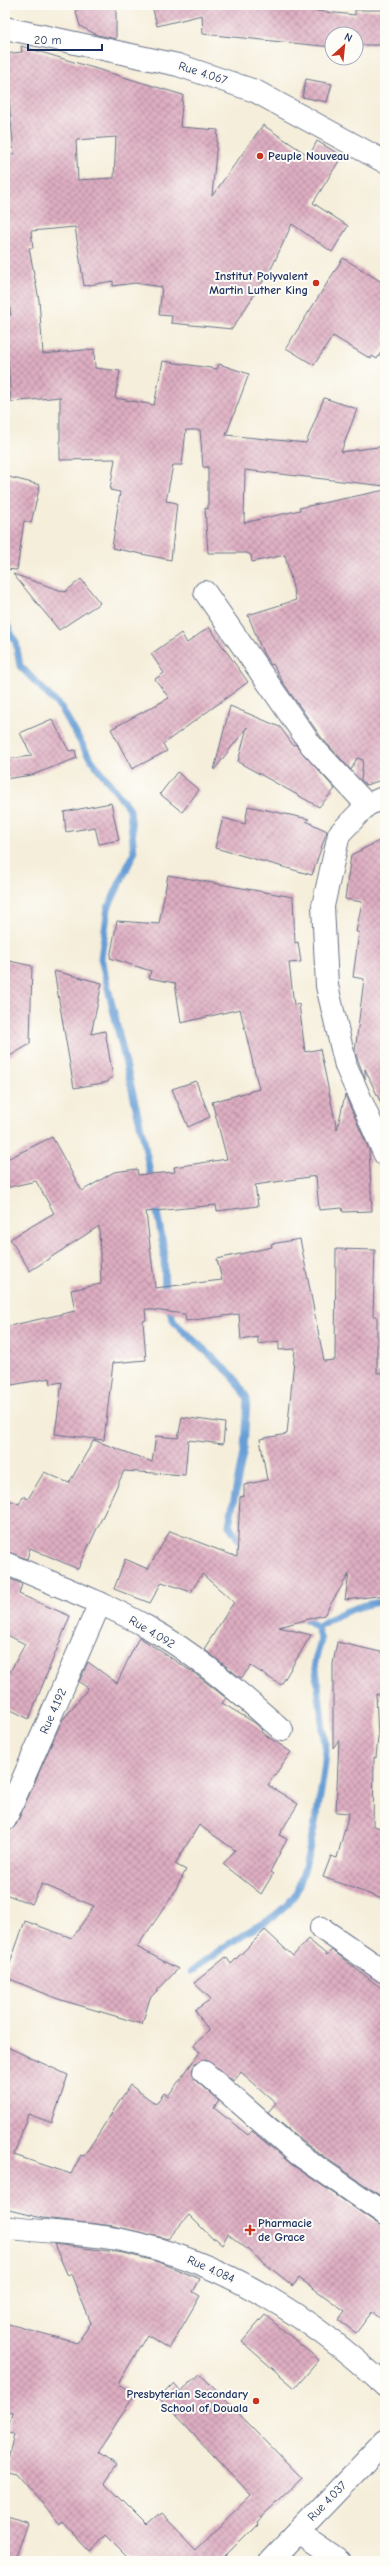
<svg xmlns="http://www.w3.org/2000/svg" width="390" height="2566" font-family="'Comic Neue',sans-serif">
<defs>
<pattern id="building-cross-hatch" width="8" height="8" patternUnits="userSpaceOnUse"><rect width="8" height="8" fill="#deadc1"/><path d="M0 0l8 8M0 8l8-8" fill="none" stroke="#b38da0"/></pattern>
</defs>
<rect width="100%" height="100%" fill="#fdfcf7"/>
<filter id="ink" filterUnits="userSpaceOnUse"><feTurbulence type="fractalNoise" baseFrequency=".025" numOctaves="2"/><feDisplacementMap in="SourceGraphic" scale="8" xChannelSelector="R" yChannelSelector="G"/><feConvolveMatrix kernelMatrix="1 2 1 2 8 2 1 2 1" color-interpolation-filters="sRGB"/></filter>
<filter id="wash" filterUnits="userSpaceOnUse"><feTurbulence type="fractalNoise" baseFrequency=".012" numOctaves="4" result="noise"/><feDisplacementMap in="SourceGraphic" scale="16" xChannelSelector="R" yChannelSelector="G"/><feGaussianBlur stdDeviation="0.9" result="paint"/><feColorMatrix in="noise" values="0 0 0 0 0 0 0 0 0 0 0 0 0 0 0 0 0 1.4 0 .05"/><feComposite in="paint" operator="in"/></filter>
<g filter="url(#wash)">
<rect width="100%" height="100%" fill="#f5eeda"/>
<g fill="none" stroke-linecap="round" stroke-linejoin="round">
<g stroke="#679ed5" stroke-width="7">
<polyline points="5,621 16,643 20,666 62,709 88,755 130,810 134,853 108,908 101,958 144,1141 152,1183"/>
<polyline points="155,1201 164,1250 165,1298 174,1322 232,1375 247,1398 244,1448 229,1525 242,1544"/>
<polyline points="300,1615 316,1626 321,1640 315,1661 325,1746"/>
<path d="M317 1627C337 1613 361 1605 385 1601"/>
<path d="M191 1971C207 1959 224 1947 241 1936 259 1925 279 1916 292 1899 307 1881 325 1774 326 1749"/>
</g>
</g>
<g id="blocks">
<g fill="url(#building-cross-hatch)" fill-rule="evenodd">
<polygon points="74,5 116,5 116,39 97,35 80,26"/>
<polygon points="152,5 296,5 297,9 355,15 355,10 385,10 385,45 356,45 356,34 332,34 332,47 203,34 202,15 157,26"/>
<path d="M21 46 183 95 180 127 218 130 212 196 263 125 309 156 317 141 342 156 313 203 348 226 332 252 292 224 271 269 232 329 171 323 172 316 159 315 162 287 135 283 113 286V281L84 286 75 227 31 231 33 248H29L39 300 43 354 94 349 95 368 120 371 115 398 154 405 163 361 217 369 219 364 249 374 226 435 306 443 324 398 357 409 341 452 385 446V486L245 470 244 523 300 510 299 508 385 490V779L366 785 361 780 363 760 357 758 351 770 321 737 282 681 273 664 271 665 263 653 248 615 296 600 285 555 252 562 251 555 247 553H208L205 508 208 509V467H203L200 430H186L182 465H173L166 501 177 503 171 560 112 548 120 492 110 490 115 459 60 460V397L11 402 8 361 5 362V315H11L5 279V155L14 154 5 54 22 52ZM116 137 114 178 78 180 76 140Z"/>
<polygon points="306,79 332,84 327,102 302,97"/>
<polygon points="343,258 385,284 385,345 377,359 372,356 371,359 333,336 314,365 286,348"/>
<polygon points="5,476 40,485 31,523 24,521 17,570 5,569"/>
<polygon points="13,574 65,592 81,579 100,603 59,630"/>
<polygon points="209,627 248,682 163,744 167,751 132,769 111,729 169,698 155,679 164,673 151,654 181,633 187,643"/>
<polygon points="230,706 280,727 293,745 295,744 335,789 319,807 238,762 247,727 214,770"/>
<polygon points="52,719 69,751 75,750 77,758 32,775 5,779 5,759 32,756 20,733"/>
<polygon points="177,772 199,790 182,812 160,794"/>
<polygon points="111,803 119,840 99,844 95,827 66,832 64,812"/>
<polygon points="248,806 309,819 306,821 327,831 312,875 215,848 223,818 245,824"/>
<polygon points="385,838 385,1112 365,1069 365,1079 355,1052 364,979 353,977 359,932 356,932 362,902 345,899 351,855"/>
<polygon points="168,875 293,897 295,943 298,942 301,962 289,963 294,1005 299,1004 305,1052 320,1049 337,1130 345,1095 369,1150 372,1211 343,1212 342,1208 319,1210 316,1176 255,1185 258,1206 217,1211 216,1205 146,1212 155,1288 222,1280 217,1259 272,1247 271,1244 300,1239 324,1361 335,1360 336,1249 375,1250 373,1316 377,1316 377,1373 385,1373 385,1595 345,1600 349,1574 324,1615 279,1627 311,1635 281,1685 251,1666 241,1678 204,1649 234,1602 202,1574 191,1592 162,1582 150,1603 114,1589 125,1559 148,1569 170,1531 237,1557 240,1497 244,1496 244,1485 267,1480 260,1439 287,1434 295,1349 279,1350 279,1341 258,1344 258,1337 241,1340 239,1314 186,1321 185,1314 145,1309 146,1320 143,1321 146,1360 113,1363 104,1440 55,1434 62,1382 51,1384 50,1378 12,1385 8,1353 5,1354 5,1327 75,1311 71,1290 101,1284 99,1226 30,1271 10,1239 54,1213 36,1181 5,1188 5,1160 52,1137 82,1191 114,1172 137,1169 138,1175 175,1172 174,1167 227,1159 212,1102 259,1089 240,1009 181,1023 175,983 149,978 151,971 110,958 117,921 159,924"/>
<polygon points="5,960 32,966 30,1044 5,1059"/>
<polygon points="54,971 102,983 91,1034 105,1031 113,1077 109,1079 108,1082 74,1088"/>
<polygon points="196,1081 210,1117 188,1127 172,1089"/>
<polygon points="182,1417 225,1423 223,1444 188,1440 185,1475 124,1471 78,1569 30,1548 27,1559 5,1551 5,1498 19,1504 23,1496 28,1499 44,1472 69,1483 94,1440 152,1462 156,1436 178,1438"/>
<polygon points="5,1577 22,1584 19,1594 70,1616 29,1719 5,1707 5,1681 25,1644 5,1634"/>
<polygon points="139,1637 194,1673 226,1698 222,1703 255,1723 262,1730 261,1732 291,1752 268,1785 298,1804 279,1835 287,1839 270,1872 273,1874 261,1894 223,1864 235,1850 199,1825 175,1864 186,1870 171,1898 137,1947 178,1969 150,1998 142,2024 58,1999 5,1977 25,1921 72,1938 94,1906 42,1884 32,1904 5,1894 5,1834 16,1825 61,1722 88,1688 79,1682 88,1662 117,1683"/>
<polygon points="337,1642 385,1653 385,1696 376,1694 378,1737 376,1758 374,1757 373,1826 385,1829 385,1900 323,1877 331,1856 337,1858 349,1813 336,1812 339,1740 333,1748 333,1664"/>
<polygon points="265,1930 293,1956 308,1939 327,1955 332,1950 385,1991 385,2199 306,2144 268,2112 276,2103 241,2072 234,2081 206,2060 195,2064 192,2070 196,2081 219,2101 214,2108 248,2135 252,2131 291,2164 378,2224 385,2226 385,2322 372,2312 356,2333 338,2320 345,2311 299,2278 293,2286 228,2234 222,2244 215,2238 213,2239 189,2215 168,2239 114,2226 42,2218 5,2209 5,2046 68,2075 52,2123 28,2114 14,2155 71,2174 81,2155 84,2156 130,2085 156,2104 164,2093 168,2096 200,2052 194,2045 209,2031 195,2010 211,1999 194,1983 226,1957 231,1964"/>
<polygon points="54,2244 123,2253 159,2262 200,2279 193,2292 200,2296 169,2349 147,2335 118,2384 135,2394 98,2452 117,2465 105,2483 147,2525 161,2513 196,2549 251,2495 159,2398 174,2383 181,2391 200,2374 302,2478 256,2522 257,2524 220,2561 132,2561 106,2535 91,2552 62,2521 60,2524 18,2474 5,2471 14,2434 7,2432 12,2413 5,2412 5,2323 77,2343 91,2323 71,2274 68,2276"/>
<polygon points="265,2315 319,2360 295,2388 242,2342"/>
<polygon points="5,2516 28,2524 14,2561 5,2561"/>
</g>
</g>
</g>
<g filter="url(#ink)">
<use href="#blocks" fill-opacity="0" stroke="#677289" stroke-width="1"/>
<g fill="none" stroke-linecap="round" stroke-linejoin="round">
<defs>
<g id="minor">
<polyline points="5,28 178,65 255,91 385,162"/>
<polyline points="205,592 311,745 367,805"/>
<polyline points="385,797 367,805 339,834 323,906 327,986 346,1066 385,1155"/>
<path d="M5 1563C54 1584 103 1602 149 1628 198 1655 240 1694 282 1730"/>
<polyline points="5,1820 100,1603"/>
<polyline points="321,1928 385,1972"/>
<polyline points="204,2072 298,2154 385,2214"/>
<path d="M5 2227C45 2233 87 2232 126 2241 224 2262 313 2318 385 2386"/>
<polyline points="298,2532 340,2561"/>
<polyline points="270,2561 385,2441"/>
</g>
</defs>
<use href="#minor" stroke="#677289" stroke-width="24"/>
<use href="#minor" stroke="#fff" stroke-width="22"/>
</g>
</g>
<g fill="#c8321e" stroke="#fdfcf7" stroke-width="1.5">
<circle cx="260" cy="156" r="4"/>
<circle cx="316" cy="283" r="4"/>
<path d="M248 2224h4v4h4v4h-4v4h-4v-4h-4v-4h4z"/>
<circle cx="256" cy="2401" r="4"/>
</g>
<g text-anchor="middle" stroke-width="4" stroke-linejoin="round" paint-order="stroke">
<g font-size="12" fill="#1b2f5e" stroke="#fdfcf7">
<text transform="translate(203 73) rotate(18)" y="4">Rue 4.067</text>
<text transform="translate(152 1632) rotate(31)" y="4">Rue 4.092</text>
<text transform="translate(53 1711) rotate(-66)" y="4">Rue 4.192</text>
<text transform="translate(211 2269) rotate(24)" y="4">Rue 4.084</text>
<text transform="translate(327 2501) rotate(-46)" y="4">Rue 4.037</text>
</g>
<g font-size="12" font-weight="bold" fill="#1b2f5e" stroke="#fdfcf7" text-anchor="start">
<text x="268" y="160">Peuple Nouveau</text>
<text x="308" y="280" text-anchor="end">Institut Polyvalent<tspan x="308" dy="14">Martin Luther King</tspan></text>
<text x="258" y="2227">Pharmacie<tspan x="258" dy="14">de Grace</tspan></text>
<text x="248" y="2398" text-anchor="end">Presbyterian Secondary<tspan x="248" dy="14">School of Douala</tspan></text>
</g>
</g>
<rect width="390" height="2566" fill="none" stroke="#fdfcf7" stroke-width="20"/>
<g transform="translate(344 46) rotate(27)"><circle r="19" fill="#fdfcf7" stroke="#a3aaba"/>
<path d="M0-3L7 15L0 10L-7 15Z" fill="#c8321e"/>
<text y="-6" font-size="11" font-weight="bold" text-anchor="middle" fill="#1b2f5e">N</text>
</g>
<path d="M28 44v6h74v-6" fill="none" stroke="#1b2f5e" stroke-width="2"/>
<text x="34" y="44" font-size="12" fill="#1b2f5e" stroke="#fdfcf7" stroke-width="3" paint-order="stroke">20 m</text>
</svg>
